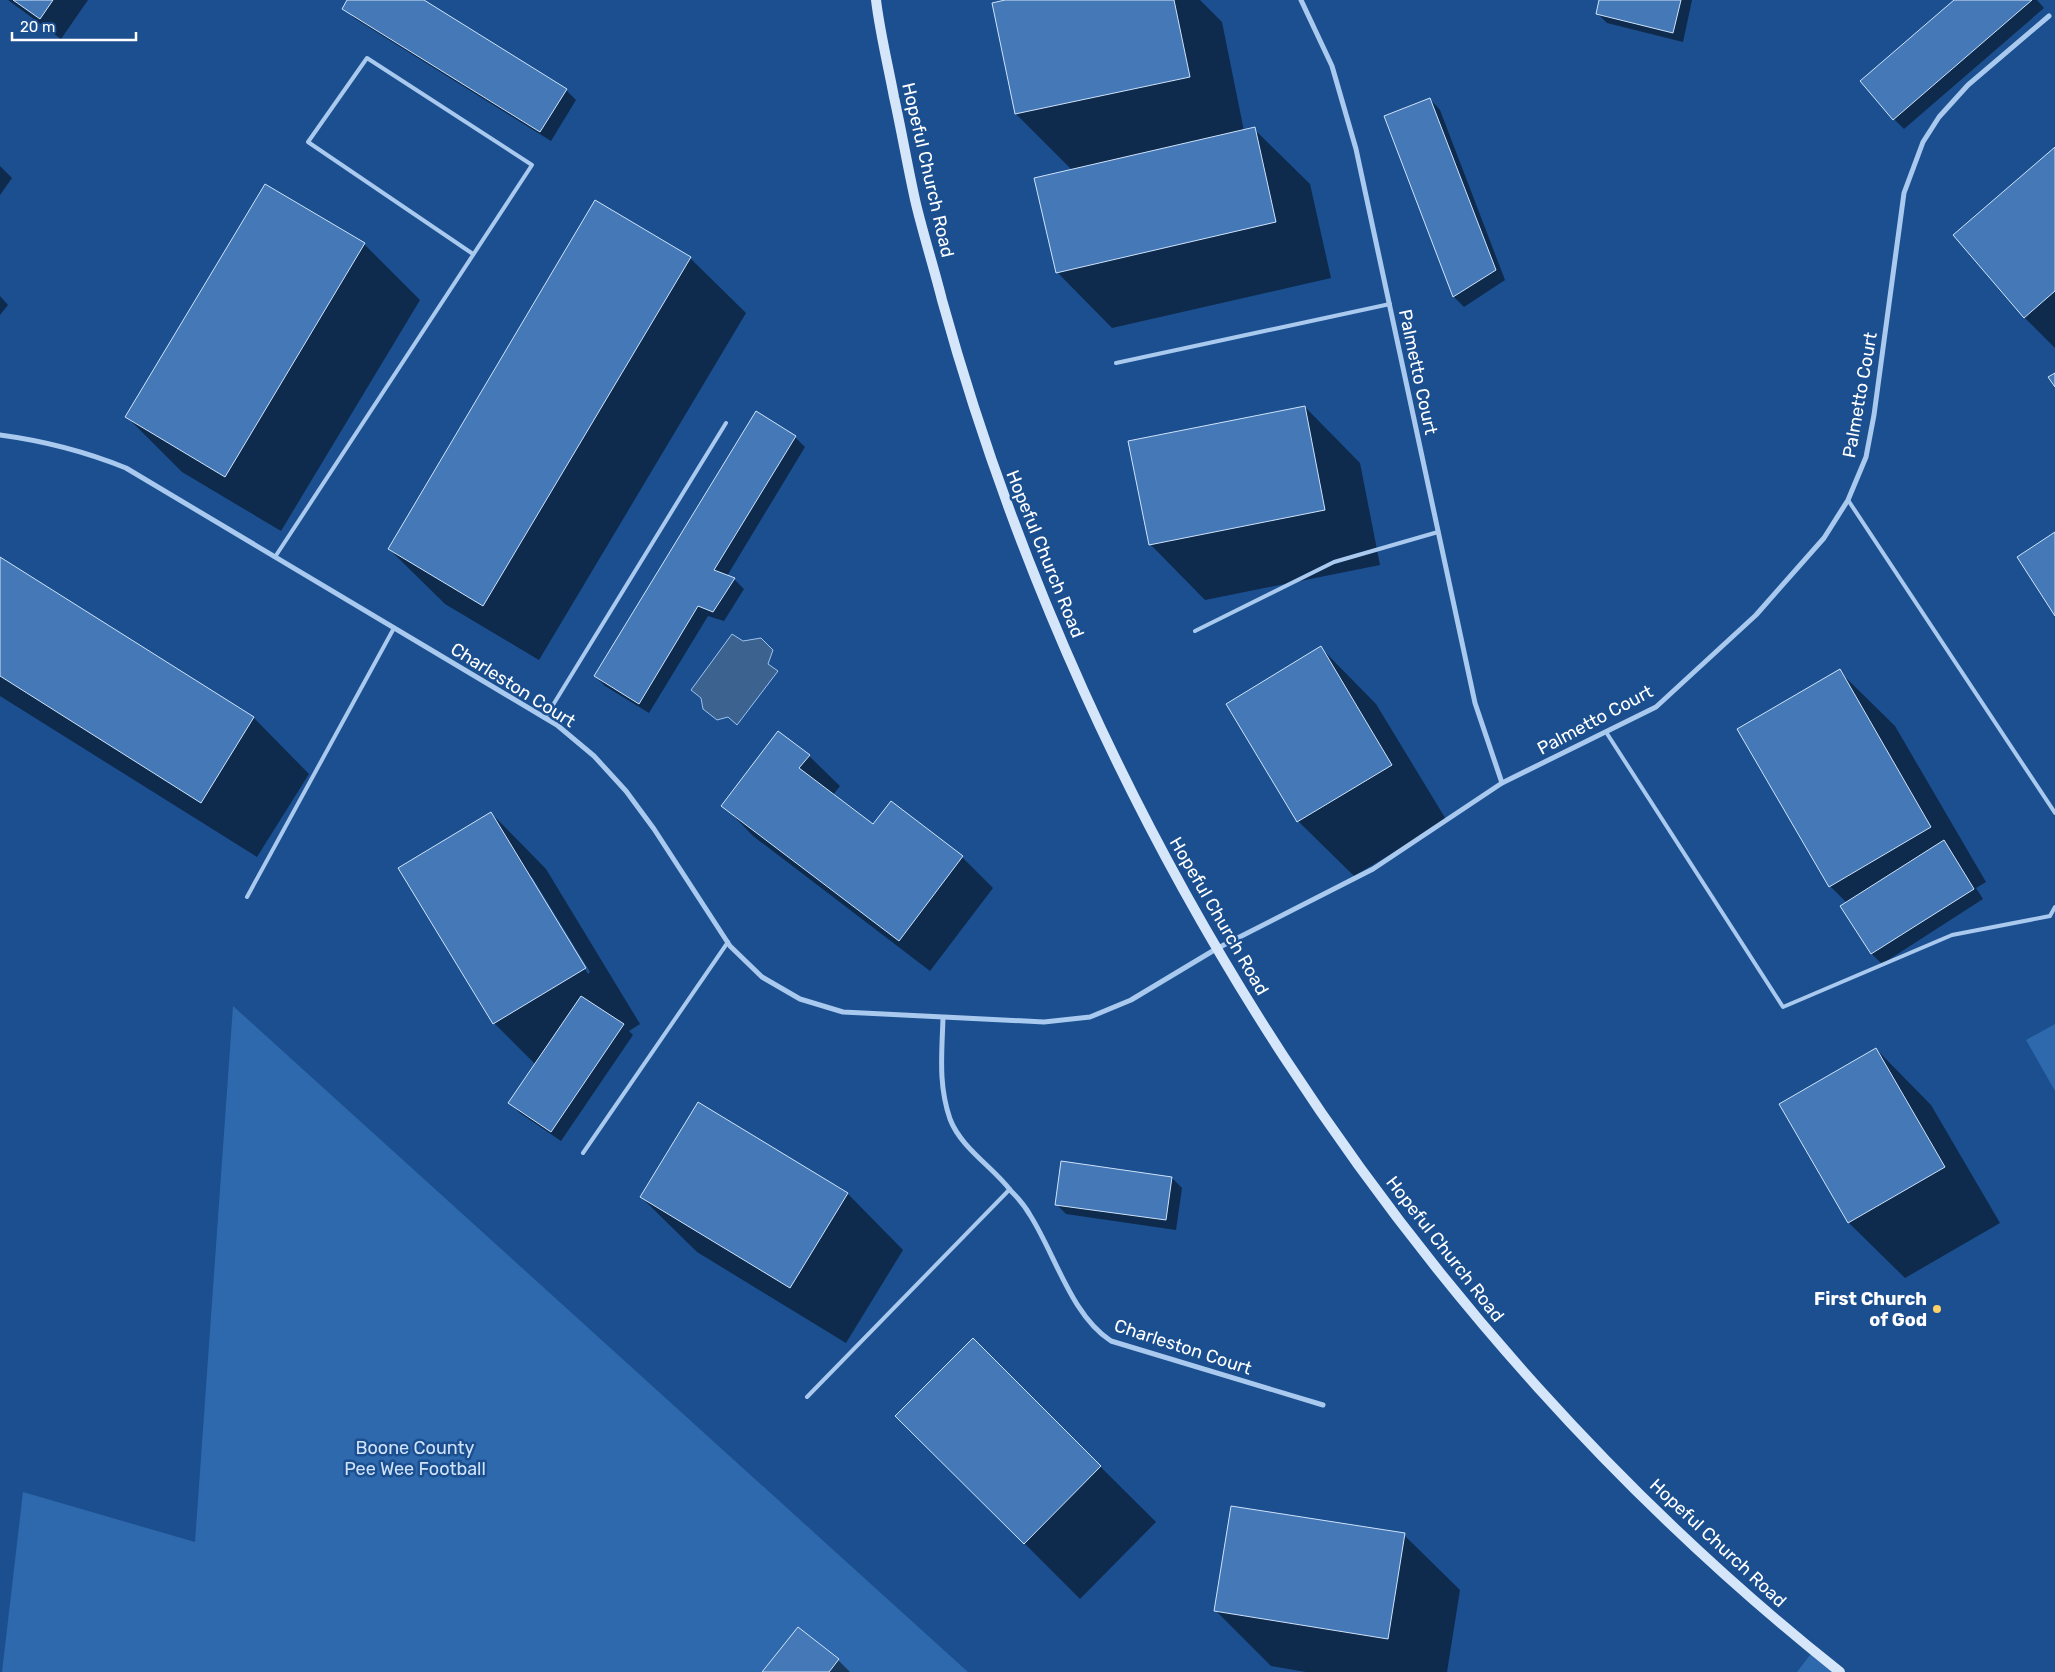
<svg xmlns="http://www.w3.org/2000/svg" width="2055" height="1672" font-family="Rubik,sans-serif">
<rect width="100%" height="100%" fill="#1b4f8f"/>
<g fill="#2e69ad">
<polygon points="233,1006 968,1672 2,1672 23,1492 195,1542"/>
<polygon points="2055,1024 2055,1091 2026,1040"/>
<polygon points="1813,1651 1840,1672 1797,1672"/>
</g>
<polygon fill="#3c6290" stroke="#9cc4f0" points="732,634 743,641 761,638 773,650 768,664 778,671 737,725 728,717 717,720 703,709 701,698 691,690"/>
<g fill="#0007" fill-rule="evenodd">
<polygon points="8,0 88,0 61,39"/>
<polygon points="349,0 421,0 566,90 576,100 551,141 354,18 344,8"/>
<polygon points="1011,0 1200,0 1222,22 1244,131 1254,129 1310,184 1331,278 1112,328 1057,272 1072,170 1016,114"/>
<polygon points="1600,0 1692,0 1683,42 1607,23 1597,13"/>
<polygon points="1956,0 2037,0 2044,8 1904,129 1894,119"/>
<polygon points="1430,99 1440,110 1505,280 1464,307 1454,297 1386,117"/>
<polygon points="2055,149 2055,348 2024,317"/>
<polygon points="0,166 12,178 0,195"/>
<polygon points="364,244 420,300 281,531 182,472 127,417"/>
<polygon points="690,258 746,313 539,660 445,604 389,549"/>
<polygon points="0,296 8,305 0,315"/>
<polygon points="1305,407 1360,463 1380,565 1205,600 1150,544"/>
<polygon points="795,437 805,447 727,576 734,579 744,589 724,621 708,616 649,713 605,686 595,676"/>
<polygon points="0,558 254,718 309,774 257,857 0,696"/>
<polygon points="1321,648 1376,704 1447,821 1354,876 1298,821"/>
<polygon points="1839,671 1895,726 1986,882 1976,888 1983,899 1882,964 1872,954 1842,906 1847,903 1830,886"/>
<polygon points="809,756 840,786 833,795 873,826 891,803 962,857 993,888 930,971 753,836 723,805"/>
<path d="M491 813 546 869 640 1024 629 1031 633 1035 561 1141 520 1113 510 1103 536 1065 494 1023ZM529 877H532L590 972 588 974Z"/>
<polygon points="1876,1049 1931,1105 2000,1223 1905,1278 1849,1223 1781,1104"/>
<polygon points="698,1103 848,1194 903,1250 846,1343 697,1252 641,1197"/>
<polygon points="1172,1178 1182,1188 1176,1230 1066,1214 1056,1204"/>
<polygon points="973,1340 1156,1522 1080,1599 897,1416"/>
<polygon points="1404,1535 1460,1590 1447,1672 1306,1672 1271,1666 1216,1611"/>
<polygon points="838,1660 850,1672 764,1672"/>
</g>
<g fill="#4478b7" stroke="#cfe3fa">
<polygon points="13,0 53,0 40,19"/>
<polygon points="347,0 424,0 567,89 540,132 342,9"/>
<polygon points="1005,0 1174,0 1190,77 1015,114 992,3"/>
<polygon points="1599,0 1681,0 1673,33 1596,14"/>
<polygon points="1954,0 2032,0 1893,120 1860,81"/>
<polygon points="1430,98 1496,270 1453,297 1384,116"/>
<polygon points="1255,127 1276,222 1056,273 1034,178"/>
<polygon points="2055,147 2055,291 2024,318 1953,235"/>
<polygon points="265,184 365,243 225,477 125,417"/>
<polygon points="595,200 691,257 483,606 388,549"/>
<polygon points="2055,373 2055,387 2048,377"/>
<polygon points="1305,406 1325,510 1149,545 1128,441"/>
<polygon points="756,411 796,436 714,570 735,578 713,612 698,606 639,704 594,676"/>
<polygon points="2055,532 2055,616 2017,557"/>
<polygon points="0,557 254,717 201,803 0,676"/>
<polygon points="1321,646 1392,765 1297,822 1226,704"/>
<polygon points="1840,669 1931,827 1829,887 1737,729"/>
<polygon points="778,731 810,755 799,768 873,824 891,801 963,856 899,941 721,806"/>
<polygon points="491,812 586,968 493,1024 398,868"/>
<polygon points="1944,840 1974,889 1871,954 1840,906"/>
<polygon points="581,996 624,1024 551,1132 508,1103"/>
<polygon points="1876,1048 1945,1167 1848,1223 1779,1104"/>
<polygon points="698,1102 848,1193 790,1288 640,1197"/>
<polygon points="1061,1161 1172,1177 1166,1220 1055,1205"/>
<polygon points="973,1338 1101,1466 1024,1544 895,1416"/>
<polygon points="1231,1506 1405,1533 1388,1639 1214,1611"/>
<polygon points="798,1627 839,1659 829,1672 762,1672"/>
</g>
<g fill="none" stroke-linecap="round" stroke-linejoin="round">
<g stroke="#a9c9ee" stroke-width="4">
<polyline points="1116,363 1390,304"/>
<polyline points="1848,500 2055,813"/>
<polyline points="275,557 532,165 367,58 308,142 473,254"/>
<polyline points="1195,631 1334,562 1438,532"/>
<polyline points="545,718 726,423"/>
<polyline points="1606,732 1783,1007 1952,935 2050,916 2055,907"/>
<polyline points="247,897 394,628"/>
<polyline points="583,1153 728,942"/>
<polyline points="807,1397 1010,1189"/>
</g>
<g stroke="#a9c9ee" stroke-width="5">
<polyline points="1301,0 1332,66 1356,149 1475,703 1502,783"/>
<path d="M0 435C45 441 84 451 126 468L557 725 594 756 626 791 654 829 730 946 762 977 800 999 843 1012 1044 1022 1090 1017 1131 1000 1216 949 1373 869 1502 783 1656 707 1756 615 1824 538 1848 500 1866 457 1874 415 1904 193 1923 142 1939 117 1968 85 2049 16"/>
<path d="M943 1018C942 1053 938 1084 950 1119 961 1148 993 1167 1011 1191 1018 1198 1025 1206 1030 1215 1055 1254 1071 1315 1111 1341L1323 1405"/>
</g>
<path stroke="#d6e6fa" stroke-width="10" d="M876 0C880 33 888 65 894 97 902 133 908 169 916 204 924 237 934 268 942 300 1089 832 1407 1328 1840 1672"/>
</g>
<circle fill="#ffd166" stroke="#1b4f8f" stroke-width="2" cx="1937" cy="1309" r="5"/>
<g text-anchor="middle" stroke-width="5" stroke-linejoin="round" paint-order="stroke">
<g font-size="18" fill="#fff" stroke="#1b4f8f">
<text transform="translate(928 170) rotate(77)" y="6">Hopeful Church Road</text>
<text transform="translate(1418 372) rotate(78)" y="6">Palmetto Court</text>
<text transform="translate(1860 395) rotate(-80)" y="6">Palmetto Court</text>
<text transform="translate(1045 554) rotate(68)" y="6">Hopeful Church Road</text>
<text transform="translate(513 685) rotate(32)" y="6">Charleston Court</text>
<text transform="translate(1595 720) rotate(-28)" y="6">Palmetto Court</text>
<text transform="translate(1219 916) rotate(60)" y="6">Hopeful Church Road</text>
<text transform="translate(1445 1249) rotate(52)" y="6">Hopeful Church Road</text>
<text transform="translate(1183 1347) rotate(18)" y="6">Charleston Court</text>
<text transform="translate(1718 1543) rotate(43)" y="6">Hopeful Church Road</text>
</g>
<g font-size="18" font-weight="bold" fill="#fff" stroke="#1b4f8f" text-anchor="end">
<text x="1927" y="1305">First Church<tspan x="1927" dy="21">of God</tspan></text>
</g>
<g font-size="18" fill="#cfe3fa" stroke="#1b4f8f">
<text x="415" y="1454">Boone County<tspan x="415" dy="21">Pee Wee Football</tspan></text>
</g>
</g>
<path d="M12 32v8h124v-8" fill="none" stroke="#ffffff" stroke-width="2.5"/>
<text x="20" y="32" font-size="15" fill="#ffffff" stroke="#1b4f8f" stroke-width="4" paint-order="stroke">20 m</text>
</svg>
